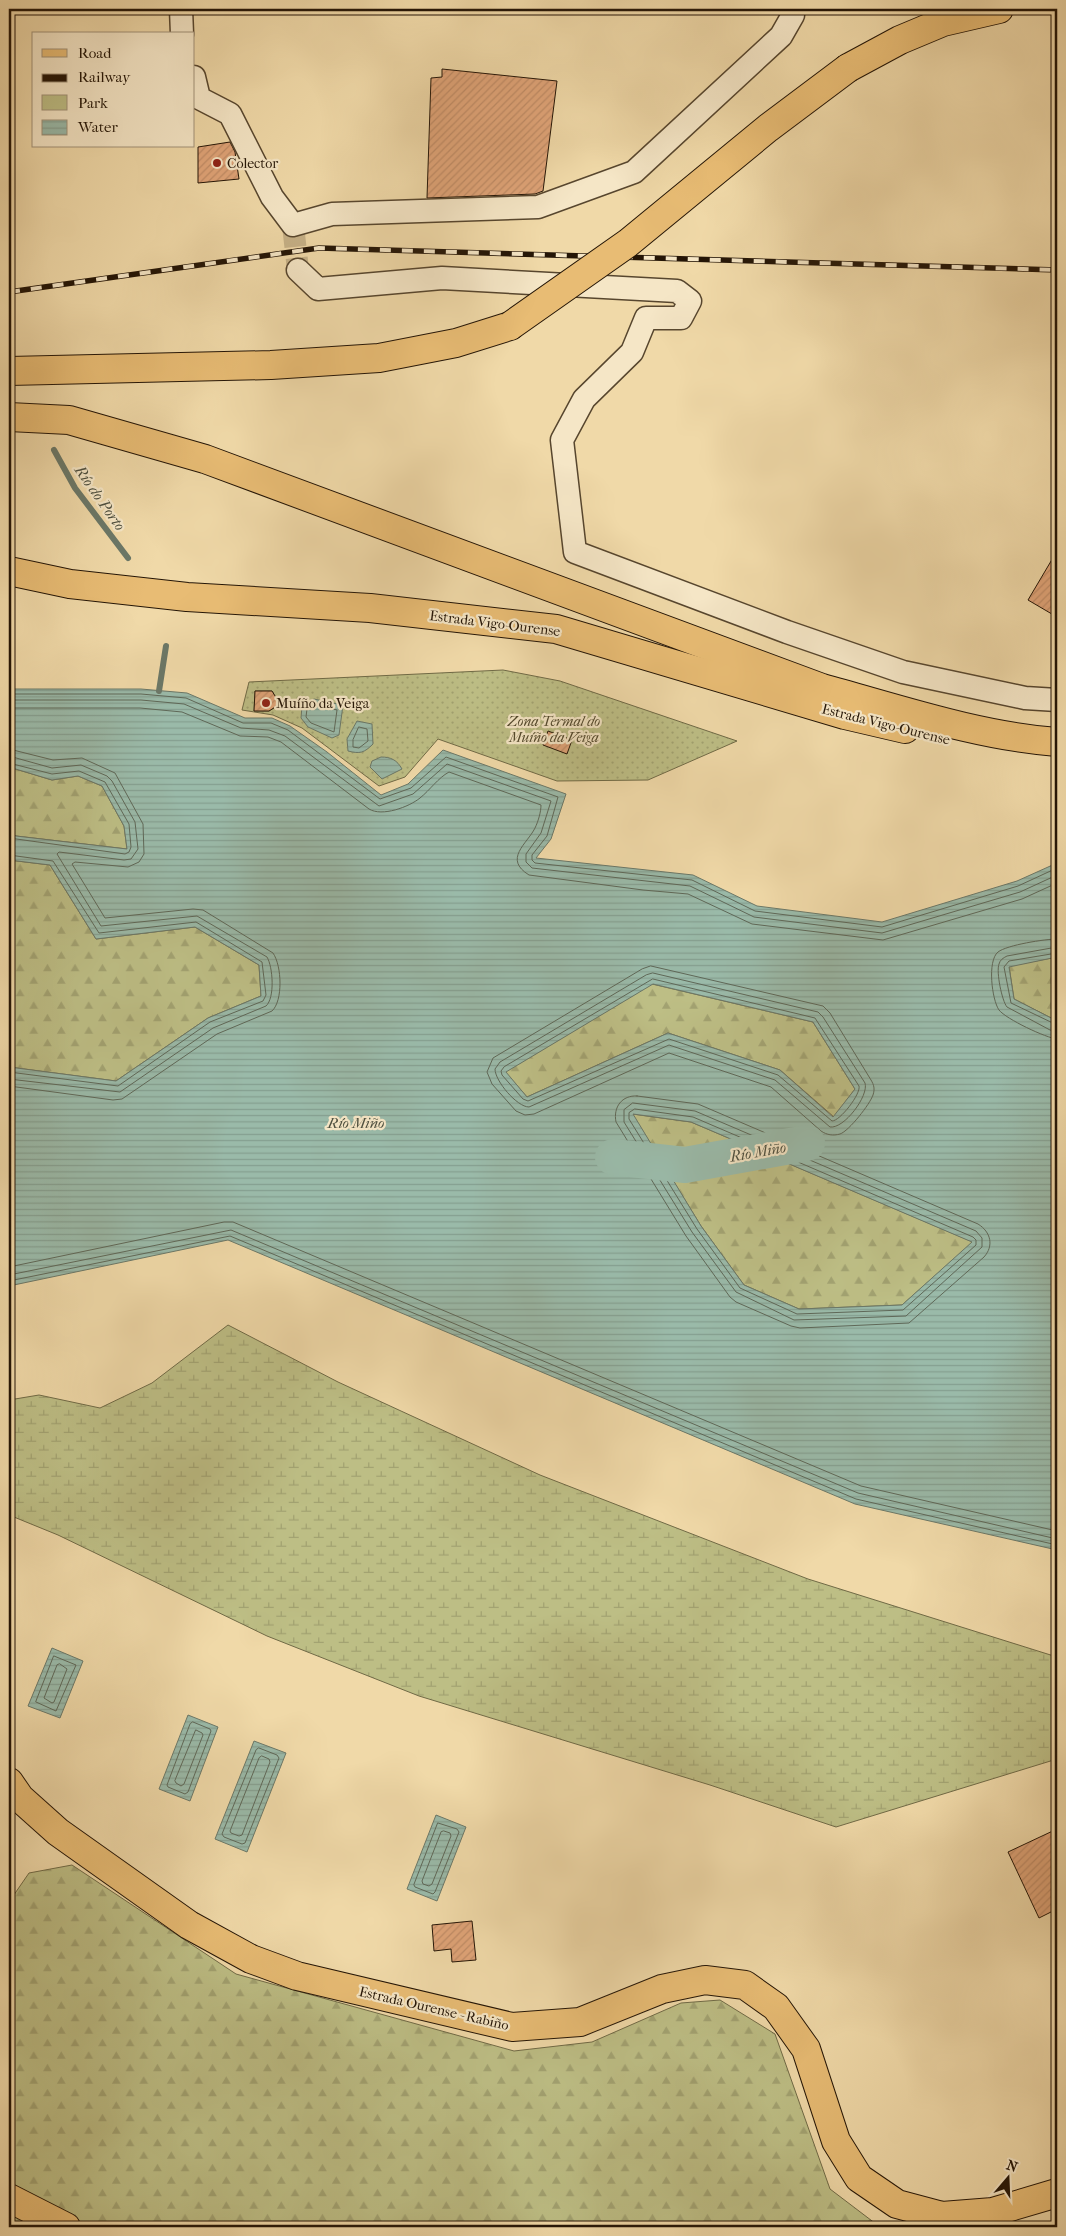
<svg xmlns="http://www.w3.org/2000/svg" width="1066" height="2236" font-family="'IM FELL French Canon',serif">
<defs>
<pattern id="green-dots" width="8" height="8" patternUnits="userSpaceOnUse" patternTransform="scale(1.25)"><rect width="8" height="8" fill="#bdbe85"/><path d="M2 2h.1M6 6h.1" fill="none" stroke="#a2a271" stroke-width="1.8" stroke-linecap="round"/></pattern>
<pattern id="forest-firs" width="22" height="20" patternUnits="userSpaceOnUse" patternTransform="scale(1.25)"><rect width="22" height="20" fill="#bdbe85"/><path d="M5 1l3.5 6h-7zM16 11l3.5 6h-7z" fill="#a2a271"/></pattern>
<pattern id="wetland-marsh" width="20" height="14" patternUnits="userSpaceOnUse" patternTransform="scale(1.25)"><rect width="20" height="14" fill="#bdbe85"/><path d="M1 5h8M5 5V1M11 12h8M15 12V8" fill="none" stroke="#a2a271"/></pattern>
<pattern id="water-rules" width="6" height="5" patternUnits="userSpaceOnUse" patternTransform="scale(1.25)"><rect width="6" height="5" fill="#9abaa9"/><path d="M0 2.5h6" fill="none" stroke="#859f90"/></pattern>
<pattern id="building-hatch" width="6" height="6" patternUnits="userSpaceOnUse" patternTransform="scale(1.25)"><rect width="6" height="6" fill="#e0a478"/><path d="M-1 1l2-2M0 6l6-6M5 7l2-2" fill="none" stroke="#c08c66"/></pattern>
</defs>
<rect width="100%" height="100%" fill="#f0d9a8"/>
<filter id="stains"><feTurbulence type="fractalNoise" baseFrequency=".004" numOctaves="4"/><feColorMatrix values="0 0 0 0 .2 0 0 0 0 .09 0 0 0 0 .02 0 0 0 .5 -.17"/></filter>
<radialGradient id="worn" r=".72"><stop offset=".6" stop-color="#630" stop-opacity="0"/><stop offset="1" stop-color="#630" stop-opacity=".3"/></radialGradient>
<path fill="url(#green-dots)" stroke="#706a46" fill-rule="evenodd" d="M503 670 560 681 737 741 648 780 557 781 438 739 405 777 379 786 302 728 273 715 242 710 249 682ZM255 691H272L277 700V706L269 711H254Z"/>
<g fill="url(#forest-firs)" stroke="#706a46">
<polygon points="9,767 52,780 78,776 102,786 124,826 127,849 16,836 9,833"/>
<polygon points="9,860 50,865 96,939 195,927 259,965 261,996 208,1018 116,1081 9,1067"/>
<polygon points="1057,957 1057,1021 1014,999 1009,966"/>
<polygon points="652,984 813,1022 855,1089 834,1117 780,1070 668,1033 527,1097 505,1072"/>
<polygon points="632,1114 691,1122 973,1242 902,1305 799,1309 744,1285 701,1226"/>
<polygon points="72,1865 236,1974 514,2051 592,2042 681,2003 720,2000 775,2034 830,2189 880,2227 9,2227 9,1902 29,1873"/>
</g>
<polygon fill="url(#wetland-marsh)" stroke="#706a46" points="228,1325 338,1382 540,1475 808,1579 1057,1657 1057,1759 836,1827 710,1785 419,1696 267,1636 58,1535 9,1515 9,1400 39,1395 100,1408 152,1383"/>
<g fill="url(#water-rules)" stroke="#6b7868" fill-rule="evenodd">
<path d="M9 689H141L187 693 245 718H272L290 726 327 752 381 795 408 784 443 750 566 794 551 839 536 858 693 875 757 906 882 922 1017 881 1057 863V957L1009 967 1014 999 1057 1021V1550L855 1504 228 1240 9 1286V1067L116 1081 208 1018 261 996 259 965 195 927 96 939 50 865 9 860V833L16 836 127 849 124 826 102 786 78 776 52 780 9 767ZM653 984 813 1022 855 1089 833 1117 780 1070 668 1033 527 1097 506 1072ZM633 1114 691 1122 972 1242 902 1305 799 1309 744 1285 701 1226Z"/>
<polygon points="314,699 343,705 339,735 332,738 308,727 301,718 302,706"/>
<path d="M357 721 372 724 373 744C364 753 360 754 348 751L347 739Z"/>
<path d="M381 757C391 757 397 760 402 769L382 779 370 767 372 761Z"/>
<polygon points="52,1648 83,1661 60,1718 28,1706"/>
<polygon points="188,1715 218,1727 190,1801 159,1789"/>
<polygon points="254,1741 286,1753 247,1852 215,1839"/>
<polygon points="436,1815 466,1827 437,1901 407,1889"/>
</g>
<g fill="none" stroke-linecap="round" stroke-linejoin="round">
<g stroke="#5f6858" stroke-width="1">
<polyline points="9,694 141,694 186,698 243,723 271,723 288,730 380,799 411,788 446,757 558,797 547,836 532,855 532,860 535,863 692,880 755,911 882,927 1018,886 1057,868"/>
<polyline points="9,700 141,700 184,704 241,728 269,730 285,736 379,806 413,794 447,764 551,801 541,833 526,854 526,862 532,868 690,886 754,917 882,933 1020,892 1057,875"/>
<polygon points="315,704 337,710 334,732 311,723 306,717 307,709"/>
<path d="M9 708H140L182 712 240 736 268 737 281 742 369 809C382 817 409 807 420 798 430 790 438 778 449 772L541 805C541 812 538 822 535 828 527 844 503 859 529 875L643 890 688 894 752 924 883 940 1022 899 1057 883"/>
<polygon points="359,727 367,729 368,741 359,748 353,747 353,740"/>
<path d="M9 749 53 760 82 758 115 773 143 824 144 854 139 862 128 867 75 862 72 864 105 918 193 909 203 910 273 953C282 966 283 1001 272 1011L217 1034 122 1099 113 1100 9 1086"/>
<path d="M9 756 52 768 81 765 107 776 112 781 135 822 138 849 131 859 124 860 59 852 57 854 101 926 197 916 267 957C273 967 275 998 266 1006L213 1028 120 1092 9 1079"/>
<polyline points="9,763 52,774 79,771 105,782 129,824 131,847 129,852 125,854 9,838"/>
<polyline points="9,855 53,861 99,933 196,922 262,962 266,995 263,1001 210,1022 118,1086 9,1072"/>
<path d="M1057 939C1045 939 1007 945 998 952 987 961 992 1000 999 1010 1006 1019 1046 1038 1057 1039"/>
<path d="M1057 947 1007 956C1003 958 1000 960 999 964 996 972 1002 1001 1007 1007L1050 1030 1057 1031"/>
<polyline points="1057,953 1009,961 1004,967 1011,1003 1057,1025"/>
<path d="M651 966 823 1006 830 1013 871 1080C874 1085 875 1089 873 1095 870 1104 849 1131 840 1134 833 1136 827 1135 821 1131L771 1087 669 1053 534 1114 525 1115 516 1111 492 1084 487 1072 493 1058 642 969Z"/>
<path d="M653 973 818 1012 823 1017 865 1083C869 1096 844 1129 830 1127L775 1080 669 1045 529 1107C517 1107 495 1081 495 1069L500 1062 646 975Z"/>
<path d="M653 979 815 1018 859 1086C861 1094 840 1121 832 1121L778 1075 669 1039 528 1101 523 1099 502 1075 501 1071 504 1067Z"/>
<path d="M637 1096 698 1104 978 1224C991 1232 994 1246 984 1257L909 1323 800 1328 791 1326 736 1302 730 1297 686 1236 616 1122C613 1107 622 1095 637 1096Z"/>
<polygon points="633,1103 695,1111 976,1231 982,1238 982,1247 906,1316 794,1320 736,1292 692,1232 624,1122 624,1110"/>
<polygon points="635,1109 693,1117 973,1237 976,1240 976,1245 903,1310 797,1314 740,1288 697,1229 629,1119 629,1113"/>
<polyline points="9,1267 224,1222 233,1222 861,1486 1057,1531"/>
<polyline points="9,1275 231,1230 858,1493 1057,1539"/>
<polyline points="9,1281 230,1236 856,1499 1057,1545"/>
<polygon points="54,1656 76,1665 56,1711 36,1702"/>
<polygon points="60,1664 67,1669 54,1702 52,1703 44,1698 57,1665"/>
<polygon points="193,1722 210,1729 211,1731 188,1792 185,1794 168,1787 167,1785 190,1724"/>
<polygon points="196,1730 202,1733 203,1735 184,1784 181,1786 176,1783 175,1781"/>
<polygon points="259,1748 277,1755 279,1758 245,1843 242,1844 224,1837 222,1834 256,1750"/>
<polygon points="262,1756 269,1759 270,1762 242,1835 239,1836 231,1833 230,1831 259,1758"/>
<polygon points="438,1823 457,1829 459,1832 435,1892 433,1894 415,1887 414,1885"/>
<polygon points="444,1831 450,1833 451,1836 432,1884 429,1886 423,1884 422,1881 441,1832"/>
</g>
<g stroke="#6b7868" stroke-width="6">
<polyline points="54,450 75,488 128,558"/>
<polyline points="159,691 166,646"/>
</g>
<polyline stroke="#9abaa9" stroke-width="36" points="613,1157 685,1165 807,1143"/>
</g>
<g fill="url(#building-hatch)" stroke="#241506">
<polygon points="442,69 557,81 543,191 535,194 427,198 431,78 442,77"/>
<polygon points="230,142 235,152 239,179 198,183 198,147"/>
<polygon points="1057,551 1057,617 1028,600"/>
<polygon points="255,691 272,691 280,704 269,711 254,711"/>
<polygon points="548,731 572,740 567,754 543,745"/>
<polygon points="1057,1829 1057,1909 1039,1918 1008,1852"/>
<polygon points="472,1921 476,1960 452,1962 451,1949 434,1951 432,1925"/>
</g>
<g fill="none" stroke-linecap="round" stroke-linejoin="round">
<polyline stroke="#c7b288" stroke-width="22" stroke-dasharray="22 11" stroke-linecap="butt" points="293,225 298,270"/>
<defs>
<g id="minor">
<polyline points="181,9 182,34"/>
<polyline points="194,77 199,98 230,114 272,197 293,225 332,214 538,207 634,172 781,36 793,15 793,9"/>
<polyline points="298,270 318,289 442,278 677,291 690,301 681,318 646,318 632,352 584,399 562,440 575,552 787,632 903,672 1025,698 1057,700"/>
</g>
<polyline id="major" points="9,1782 20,1798 58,1832 189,1925 251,1959 297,1976 512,2027 580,2022 662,1989 705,1980 745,1985 776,2007 806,2049 836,2141 859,2178 897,2204 942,2216 993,2212 1057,2193"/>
<g id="highway">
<polyline points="848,68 900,40 943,22 999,9"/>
<polyline points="9,371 271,365 379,358 456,343 510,326"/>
<path d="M9 417 69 420 205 459 822 688C899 709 978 736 1057 742"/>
<polyline points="9,571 70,584 187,597 370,608 556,629 845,715 905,729"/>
<polyline points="9,2198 66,2227"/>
</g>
</defs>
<use href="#minor" stroke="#57462e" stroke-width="25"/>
<use href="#major" stroke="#241506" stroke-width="30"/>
<use href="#highway" stroke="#241506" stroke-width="30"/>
<use href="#minor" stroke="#f5e6c6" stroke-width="22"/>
<use href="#major" stroke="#e8bc74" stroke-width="28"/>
<use href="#highway" stroke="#e8bc74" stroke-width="28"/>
<defs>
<polyline id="rail" points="9,292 319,248 1057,270"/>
</defs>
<use href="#rail" stroke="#241506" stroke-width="5.5"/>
<use href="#rail" stroke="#f5e6c6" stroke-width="4" stroke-dasharray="11" stroke-linecap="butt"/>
<defs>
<polyline id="highway-bridge" points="510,326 628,243 768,128 848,68"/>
</defs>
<use href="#highway-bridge" stroke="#241506" stroke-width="30" stroke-linecap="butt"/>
<use href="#highway-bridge" stroke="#e8bc74" stroke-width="28"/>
</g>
<g fill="#8f2418" stroke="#f5e6c6" stroke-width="2">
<circle cx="217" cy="163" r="5"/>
<circle cx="266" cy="703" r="5"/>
</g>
<g text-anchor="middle" stroke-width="4.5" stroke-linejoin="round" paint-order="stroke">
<g font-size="14" fill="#241506" stroke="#f5e6c6" text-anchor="start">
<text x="227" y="168">Colector</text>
<text x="276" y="708">Muíño da Veiga</text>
</g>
<g font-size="14" fill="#241506" stroke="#f5e6c6">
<text transform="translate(495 623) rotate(7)" y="5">Estrada Vigo-Ourense</text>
<text transform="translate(886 724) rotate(14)" y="5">Estrada Vigo-Ourense</text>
<text transform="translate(434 2008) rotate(13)" y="5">Estrada Ourense - Rabiño</text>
</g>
<g font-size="14" font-style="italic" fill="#52482c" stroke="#f5e6c6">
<text x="554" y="726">Zona Termal do<tspan x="554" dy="16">Muíño da Veiga</tspan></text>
</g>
<g font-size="15" font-style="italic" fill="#4d4f3f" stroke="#f5e6c6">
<text transform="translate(100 498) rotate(55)" y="5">Río do Porto</text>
<text x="356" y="1128">Río Miño</text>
<text transform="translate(758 1152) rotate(-10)" y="5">Río Miño</text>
</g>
</g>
<rect width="1066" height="2236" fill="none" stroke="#f0d9a8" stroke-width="30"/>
<rect x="10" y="10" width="1046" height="2216" fill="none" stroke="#241506" stroke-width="2.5"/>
<rect x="15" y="15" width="1036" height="2206" fill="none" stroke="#241506"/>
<rect x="32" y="32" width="162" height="115" fill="#f5e6c6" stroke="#a19279"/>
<rect x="42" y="49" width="25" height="8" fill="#e8bc74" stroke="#a19279"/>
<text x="78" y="58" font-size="15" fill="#241506">Road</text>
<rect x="42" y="74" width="25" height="8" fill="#241506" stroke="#a19279"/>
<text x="78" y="82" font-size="15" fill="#241506">Railway</text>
<rect x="42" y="95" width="25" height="15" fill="#bdbe85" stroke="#a19279"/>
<text x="78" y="108" font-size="15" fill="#241506">Park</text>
<rect x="42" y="120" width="25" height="15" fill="url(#water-rules)" stroke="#a19279"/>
<text x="78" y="132" font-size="15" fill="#241506">Water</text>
<g transform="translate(1008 2178) rotate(19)" stroke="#f5e6c6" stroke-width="4" paint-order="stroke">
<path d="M0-4L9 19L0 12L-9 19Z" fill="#241506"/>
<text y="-8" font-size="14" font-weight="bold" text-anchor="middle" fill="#241506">N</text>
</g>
<rect width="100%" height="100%" filter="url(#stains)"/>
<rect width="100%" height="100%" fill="url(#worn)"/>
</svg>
